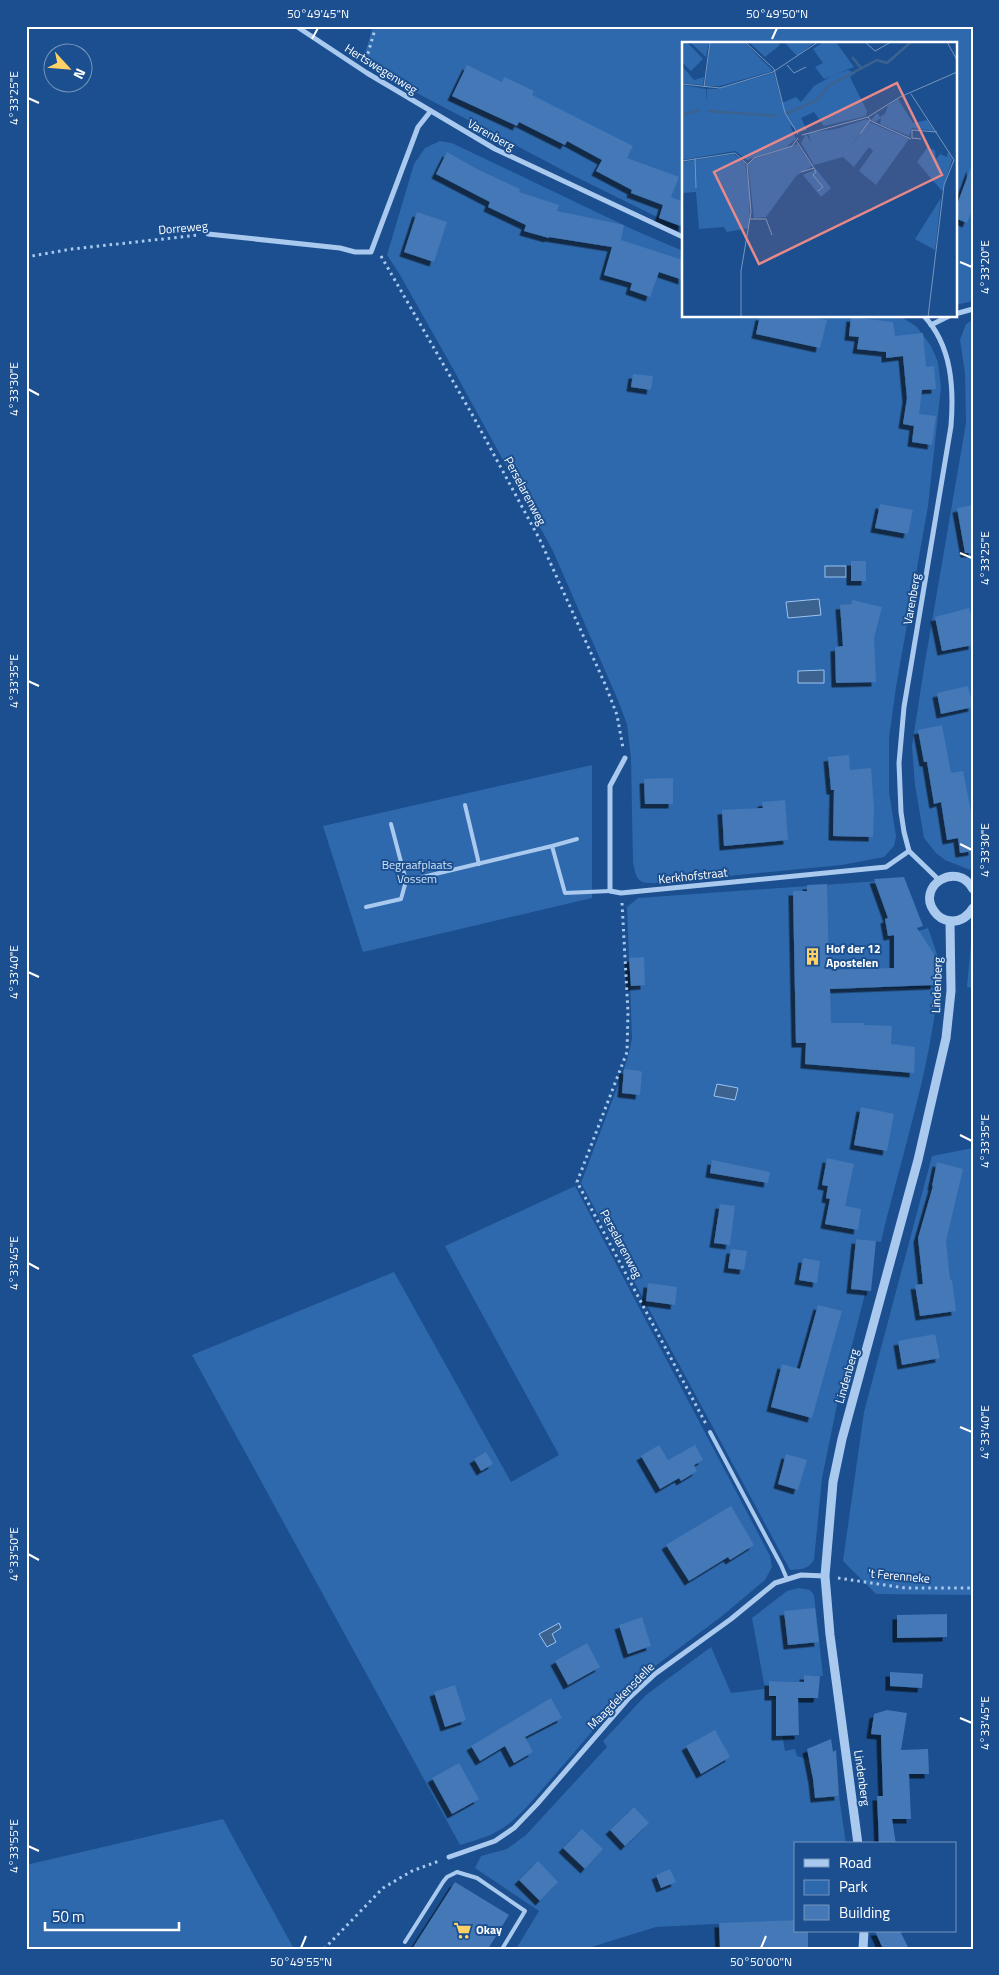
<svg xmlns="http://www.w3.org/2000/svg" width="999" height="1975" font-family="'Titillium Web',sans-serif">
<defs>
<filter id="shadow"><feDropShadow dx="-4.5" dy="4.5" stdDeviation="0" flood-color="#0009"/></filter>
</defs>
<rect width="100%" height="100%" fill="#1b4f8f"/>
<g fill="#2e69ad">
<polygon points="373,26 973,26 973,301 955,305 955,44 683,44 683,226 659,218 570,174 362,64"/>
<path d="M440 141 452 143 634 230 683 251V316H900L917 327 931 346 938 362 941 387 928 506 896 687 889 738V792L896 836 894 846 884 857 842 865 655 883C637 884 636 878 633 862L631 759 627 724 617 698 553 551 452 367 400 275 387 255 414 164 425 148Z"/>
<polygon points="973,320 973,871 945,860 936,853 924,838 915,785 912,746 924,668 966,423 965,373 960,340 966,324"/>
<polygon points="592,765 592,898 363,952 323,826"/>
<path d="M879 881 903 936 928 928 938 957 896 958V971L852 972V988H938C929 1075 901 1157 881 1242L856 1239 851 1288 866 1290 838 1400 822 1478 814 1560C807 1570 802 1569 790 1570L581 1183 623 1072 629 1053 632 1038 627 907 638 898Z"/>
<polygon points="973,938 973,988 967,987 971,943"/>
<polygon points="973,1148 973,1595 876,1594 843,1561 864,1412 932,1156"/>
<path d="M575 1186 770 1556 772 1567 765 1580 722 1616 654 1667 629 1689 526 1808C501 1833 493 1835 460 1845L192 1355 394 1272 511 1482 559 1455 445 1246Z"/>
<polygon points="799,1588 810,1590 814,1595 823,1676 805,1675 804,1682 769,1681 769,1696 776,1700 785,1751 795,1749 797,1756 810,1760 815,1798 839,1796 846,1844 795,1844 795,1920 656,1927 585,1949 516,1949 539,1911 475,1868 481,1856 507,1849 526,1835 607,1747 603,1741 646,1695 711,1647 731,1693 765,1689 752,1618 787,1591"/>
<polygon points="223,1819 294,1949 26,1949 26,1865"/>
</g>
<g fill="#3c6290" stroke="#9cc4f0">
<rect x="825" y="566" width="21" height="11"/>
<polygon points="819,599 821,615 788,618 786,602"/>
<polygon points="824,670 824,683 798,683 798,671"/>
<polygon points="717,1084 738,1088 735,1100 714,1096"/>
<polygon points="559,1623 561,1628 552,1634 556,1642 547,1647 539,1634"/>
</g>
<g fill="#4478b7" filter="url(#shadow)">
<polygon points="467,65 502,82 504,77 534,91 532,95 633,146 627,158 679,177 671,197 683,202 683,227 659,218 663,205 631,193 632,190 596,171 602,160 567,141 565,145 519,122 517,126 452,96"/>
<polygon points="447,152 477,169 520,189 519,192 559,205 557,211 624,225 621,240 683,260 683,280 659,272 650,297 630,290 632,283 604,275 612,247 549,237 549,238 524,231 526,225 488,207 490,202 436,174"/>
<polygon points="971,167 973,208 967,223 955,218 955,210"/>
<polygon points="417,212 447,222 434,262 404,252"/>
<polygon points="760,316 807,316 827,320 820,348 756,334"/>
<polygon points="851,317 893,322 895,336 923,333 926,367 934,366 936,389 922,390 919,414 936,416 932,445 912,442 914,426 903,424 907,398 903,356 886,358 886,352 857,349 859,337 849,336"/>
<polygon points="633,374 653,376 651,390 631,387"/>
<polygon points="880,504 913,510 908,534 875,528"/>
<polygon points="973,505 973,553 965,553 957,508"/>
<rect x="851" y="561" width="15" height="20"/>
<polygon points="852,600 882,607 874,638 876,682 836,683 835,647 843,646 840,605 852,604"/>
<polygon points="969,608 973,622 973,645 942,651 935,617"/>
<polygon points="968,686 973,707 941,714 937,693"/>
<polygon points="942,725 951,773 963,771 973,822 973,851 960,853 958,838 947,840 941,802 934,804 927,762 924,762 918,730"/>
<polygon points="849,755 850,770 871,768 874,808 873,837 833,836 834,790 831,790 828,757"/>
<polygon points="673,778 673,804 645,804 644,779"/>
<polygon points="785,800 788,840 724,846 722,810 763,808 762,802"/>
<polygon points="904,877 923,926 917,928 934,954 935,985 830,989 831,1023 864,1023 864,1025 892,1026 891,1044 915,1047 914,1073 805,1064 806,1043 796,1043 793,891 807,891 807,885 827,884 829,970 894,968 894,935 888,936 885,919 888,918 874,879"/>
<polygon points="644,957 645,985 631,986 629,958"/>
<polygon points="624,1069 640,1071 642,1072 640,1095 622,1093"/>
<polygon points="861,1107 894,1114 887,1151 854,1145"/>
<polygon points="827,1158 854,1164 845,1206 861,1209 858,1230 825,1224 830,1199 826,1198 828,1186 822,1185"/>
<polygon points="712,1160 770,1172 768,1183 710,1173"/>
<polygon points="937,1162 963,1169 946,1241 950,1280 952,1280 956,1311 920,1316 915,1285 923,1284 918,1238 933,1186 932,1186"/>
<polygon points="720,1204 735,1206 730,1245 714,1243"/>
<polygon points="856,1239 876,1241 871,1291 851,1289"/>
<polygon points="731,1249 747,1251 744,1270 728,1268"/>
<polygon points="803,1258 820,1261 817,1283 799,1280"/>
<polygon points="648,1283 677,1287 675,1305 646,1301"/>
<polygon points="818,1305 842,1311 812,1418 771,1407 782,1364 800,1369"/>
<polygon points="935,1334 940,1358 902,1365 898,1341"/>
<polygon points="659,1445 668,1460 695,1445 703,1460 694,1465 697,1471 681,1481 679,1478 660,1489 641,1456"/>
<polygon points="486,1452 493,1464 481,1471 474,1459"/>
<polygon points="786,1454 807,1460 798,1490 778,1484"/>
<polygon points="731,1506 754,1545 730,1560 728,1557 689,1581 666,1545"/>
<polygon points="815,1608 819,1642 788,1645 784,1611"/>
<polygon points="947,1614 947,1637 897,1638 897,1615"/>
<polygon points="642,1617 651,1646 628,1654 619,1625"/>
<polygon points="587,1643 600,1667 568,1685 555,1661"/>
<polygon points="890,1672 923,1674 922,1688 890,1686"/>
<polygon points="804,1675 820,1676 818,1698 798,1698 799,1735 776,1736 776,1696 769,1696 769,1681 804,1682"/>
<polygon points="455,1685 466,1720 445,1727 434,1692"/>
<polygon points="551,1698 562,1718 525,1737 533,1752 514,1763 505,1746 480,1761 471,1746"/>
<polygon points="887,1710 907,1713 901,1750 928,1749 929,1774 909,1774 911,1819 892,1819 896,1844 879,1844 877,1796 883,1796 881,1735 871,1734 874,1714"/>
<polygon points="715,1730 730,1757 701,1774 686,1746"/>
<polygon points="831,1739 833,1752 836,1750 839,1796 815,1798 813,1779 807,1749"/>
<polygon points="459,1763 479,1799 452,1814 432,1778"/>
<polygon points="634,1807 649,1823 625,1846 610,1830"/>
<polygon points="582,1829 603,1849 585,1869 563,1848"/>
<polygon points="538,1861 558,1882 540,1901 519,1880"/>
<polygon points="670,1869 676,1882 661,1888 656,1875"/>
<polygon points="455,1882 509,1915 488,1949 412,1949"/>
<polygon points="795,1920 795,1931 808,1931 808,1949 720,1949 719,1923"/>
<polygon points="875,1931 900,1931 909,1949 883,1949"/>
</g>
<g fill="none" stroke-linecap="round" stroke-linejoin="round">
<g stroke="#a9c9ee" stroke-width="3" stroke-dasharray="2.5 4" stroke-linecap="butt">
<polyline points="366,60 376,26"/>
<polyline points="381,256 473,416 540,540 605,684 617,715 623,748"/>
<polyline points="26,257 72,249 199,235"/>
<polyline points="622,903 628,1012 627,1052 577,1182 706,1424"/>
<polyline points="838,1578 905,1588 973,1588"/>
<polyline points="324,1949 383,1888 412,1871 439,1861"/>
</g>
<g stroke="#a9c9ee" stroke-width="4">
<polyline points="465,805 479,864"/>
<polyline points="391,824 406,881 552,846 565,893 610,891"/>
<polyline points="552,846 577,839"/>
<polyline points="366,907 401,899 406,881"/>
<polyline points="710,1432 781,1565 787,1579"/>
<polyline points="405,1942 443,1882 447,1877 457,1872 477,1878 525,1911 502,1949"/>
</g>
<g stroke="#a9c9ee" stroke-width="5">
<polyline points="296,26 367,73 495,149 683,237"/>
<polyline points="208,234 340,248 355,252 371,252 418,127 430,112"/>
<polyline points="955,314 973,309"/>
<path d="M924 316C952 346 954 388 951 426L904 707 899 763 901 812 904 832 909 851 939 880"/>
<polyline points="931,325 949,316"/>
<polyline points="625,758 610,786 610,891 621,893 886,867 909,851"/>
<polyline points="449,1857 495,1841 514,1828 537,1804 628,1699 655,1674 731,1619 775,1583 801,1575 825,1576"/>
</g>
<g stroke="#a9c9ee" stroke-width="9">
<path d="M973 889C957 860 916 886 934 911 938 917 943 920 950 921 960 922 968 916 973 908"/>
<polyline points="858,1844 830,1635 825,1576 833,1482 842,1439 918,1160 946,1038 951,991 950,921"/>
<polyline points="863,1949 864,1931"/>
</g>
</g>
<path fill="none" stroke="#fff" stroke-width="2" d="M312 39 318 28M772 39 777 28M28 98 39 103M960 262 972 267M28 389 39 395M960 553 972 558M28 681 39 686M960 844 972 850M28 972 39 977M960 1135 972 1141M28 1263 39 1269M960 1427 972 1432M28 1554 39 1560M960 1718 972 1723M28 1846 39 1851M301 1948 306 1936M761 1948 766 1936"/>
<defs>
<symbol id="building-bare" viewBox="-9 -9 18 18"><path d="M-4-6H4V6H1V3H-1V6H-4ZM-2.5-4.3h1.7v1.8h-1.7ZM.8-4.3h1.7v1.8H.8ZM-2.5-1h1.7V.8h-1.7ZM.8-1h1.7V.8H.8Z" fill="#ffd166" stroke="#1b4f8f" stroke-width="2.5" paint-order="stroke"/></symbol>
<symbol id="supermarket-bare" viewBox="-9 -9 18 18"><path d="M-6-5.5h2.5l.6 2H6L4.5 2H-2.5L-4.4-4H-6ZM-1.5 3.2a1.3 1.3 0 1 0 .1 0ZM3 3.2a1.3 1.3 0 1 0 .1 0Z" fill="#ffd166" stroke="#1b4f8f" stroke-width="2.5" paint-order="stroke"/></symbol>
</defs>
<g fill-rule="evenodd">
<use href="#building-bare" x="800" y="944" width="25" height="25"/>
<use href="#supermarket-bare" x="450" y="1918" width="25" height="25"/>
</g>
<g text-anchor="middle" stroke-width="4" stroke-linejoin="round" paint-order="stroke">
<g font-size="12" fill="#fff" stroke="#1b4f8f">
<text transform="translate(381 69) rotate(32)" y="4">Hertswegenweg</text>
<text transform="translate(491 135) rotate(29)" y="4">Varenberg</text>
<text transform="translate(183 228) rotate(-5)" y="4">Dorreweg</text>
<text transform="translate(525 491) rotate(62)" y="4">Perselarenweg</text>
<text transform="translate(912 599) rotate(-80)" y="4">Varenberg</text>
<text transform="translate(693 876) rotate(-6)" y="4">Kerkhofstraat</text>
<text transform="translate(937 985) rotate(-88)" y="4">Lindenberg</text>
<text transform="translate(621 1244) rotate(62)" y="4">Perselarenweg</text>
<text transform="translate(847 1376) rotate(-74)" y="4">Lindenberg</text>
<text transform="translate(899 1576) rotate(5)" y="4">'t Ferenneke</text>
<text transform="translate(621 1696) rotate(-45)" y="4">Maagdekensdelle</text>
<text transform="translate(862 1778) rotate(82)" y="4">Lindenberg</text>
</g>
<g font-size="12" fill="#cfe3fa" stroke="#1b4f8f">
<text x="417" y="869">Begraafplaats<tspan x="417" dy="14">Vossem</tspan></text>
</g>
<g font-size="12" font-weight="bold" fill="#fff" stroke="#1b4f8f" text-anchor="start">
<text x="826" y="953">Hof der 12<tspan x="826" dy="14">Apostelen</tspan></text>
<text x="476" y="1934">Okay</text>
</g>
</g>
<g transform="translate(682 42)">
<rect width="275" height="275" fill="#1b4f8f"/>
<path d="M0 0H5L21 17 9 29 0 20ZM8 0H27L24 15ZM28 0 63 1 91 29 38 44H23ZM67 0H96L98 3 83 15ZM102 0H133L115 14ZM141 0H154L172 25 152 33 166 28 173 31 168 35 185 69 184 74 142 84 132 70 119 76 125 88 117 90 108 83 114 97 104 105 65 118 53 109 0 118V43L24 47 25 60V47H35L92 31 100 61 114 55 119 60 132 44 148 35 142 37 133 25 141 21 131 7ZM0 24 12 38 22 35 21 43 0 41ZM216 57 231 81 245 78 252 89 230 86 227 94 198 82 199 76 193 80 189 78 195 71 198 75 203 72 206 64ZM185 77 187 79 164 110 187 80 227 97 194 143 177 129 191 109 187 105 172 125 161 115 132 123 119 101 124 92 129 100 126 91 154 87ZM115 102 130 124 114 134 84 175 72 176 66 123 70 118ZM245 106 253 108 254 117 258 112 265 115 266 109 270 118 260 149 235 120ZM52 112 63 121 68 152 67 186 45 190 42 185 17 187 14 150 0 151V120ZM134 127 149 146 139 155 121 133ZM259 156 253 208 233 197Z" fill="#2e69ad"/>
<path fill="none" stroke="#3c6290" stroke-width="2.5" d="M170 15 180 27M25 69 96 74M104 72 135 58 146 44 195 18 205 21 229 0M0 73 18 68"/>
<path fill="none" stroke="#7695bc" stroke-width="1" d="M63 0 92 27 103 71 116 92M183 0 193 9 209 0M265 0 275 18M105 23 112 31 124 25M0 42 38 46 91 30 136 0M22 45 28 0M229 52 272 118 262 143 246 275M186 75 189 79 229 97M178 92 188 78M120 93 186 75 218 55 275 30M239 97 230 96V88L255 90M115 100 132 126 119 130M13 116 14 146M0 119 53 111 65 122M132 126 134 130 131 133 141 145 136 149M68 177H84L90 193M59 275V229L69 170 65 123 72 116 110 104 116 96"/>
<path fill="#e88989" fill-opacity="0.15" stroke="#e88989" stroke-width="2.5" d="M215 41 260 133 77 222 32 130Z"/>
<rect width="275" height="275" fill="none" stroke="#fff" stroke-width="2.5"/>
</g>
<rect width="999" height="1975" fill="none" stroke="#1b4f8f" stroke-width="55"/>
<rect x="794" y="1842" width="162" height="90" fill="#1b4f8f" stroke="#7695bc"/>
<rect x="804" y="1859" width="25" height="8" fill="#a9c9ee" stroke="#7695bc"/>
<text x="839" y="1868" font-size="15" fill="#ffffff">Road</text>
<rect x="804" y="1880" width="25" height="15" fill="#2e69ad" stroke="#7695bc"/>
<text x="839" y="1892" font-size="15" fill="#ffffff">Park</text>
<rect x="804" y="1905" width="25" height="15" fill="#4478b7" stroke="#7695bc"/>
<text x="839" y="1918" font-size="15" fill="#ffffff">Building</text>
<g transform="translate(68 68) rotate(116)"><circle r="24" fill="#1b4f8f" stroke="#7695bc"/>
<path d="M0-4L9 19L0 12L-9 19Z" fill="#ffd166"/>
<text y="-8" font-size="14" font-weight="bold" text-anchor="middle" fill="#ffffff">N</text>
</g>
<path d="M45 1922v8h134v-8" fill="none" stroke="#ffffff" stroke-width="2.5"/>
<text x="52" y="1922" font-size="15" fill="#ffffff" stroke="#1b4f8f" stroke-width="4" paint-order="stroke">50 m</text>
<rect x="28" y="28" width="944" height="1920" fill="none" stroke="#fff" stroke-width="2"/>
<g font-size="12" text-anchor="middle" fill="#fff">
<text x="318" y="18">50°49'45"N</text>
<text x="777" y="18">50°49'50"N</text>
<text transform="translate(14 98) rotate(-90)" y="4">4°33'25"E</text>
<text transform="translate(985 267) rotate(-90)" y="4">4°33'20"E</text>
<text transform="translate(14 389) rotate(-90)" y="4">4°33'30"E</text>
<text transform="translate(985 558) rotate(-90)" y="4">4°33'25"E</text>
<text transform="translate(14 681) rotate(-90)" y="4">4°33'35"E</text>
<text transform="translate(985 850) rotate(-90)" y="4">4°33'30"E</text>
<text transform="translate(14 972) rotate(-90)" y="4">4°33'40"E</text>
<text transform="translate(985 1141) rotate(-90)" y="4">4°33'35"E</text>
<text transform="translate(14 1263) rotate(-90)" y="4">4°33'45"E</text>
<text transform="translate(985 1432) rotate(-90)" y="4">4°33'40"E</text>
<text transform="translate(14 1554) rotate(-90)" y="4">4°33'50"E</text>
<text transform="translate(985 1723) rotate(-90)" y="4">4°33'45"E</text>
<text transform="translate(14 1846) rotate(-90)" y="4">4°33'55"E</text>
<text x="301" y="1966">50°49'55"N</text>
<text x="761" y="1966">50°50'00"N</text>
</g>
</svg>
